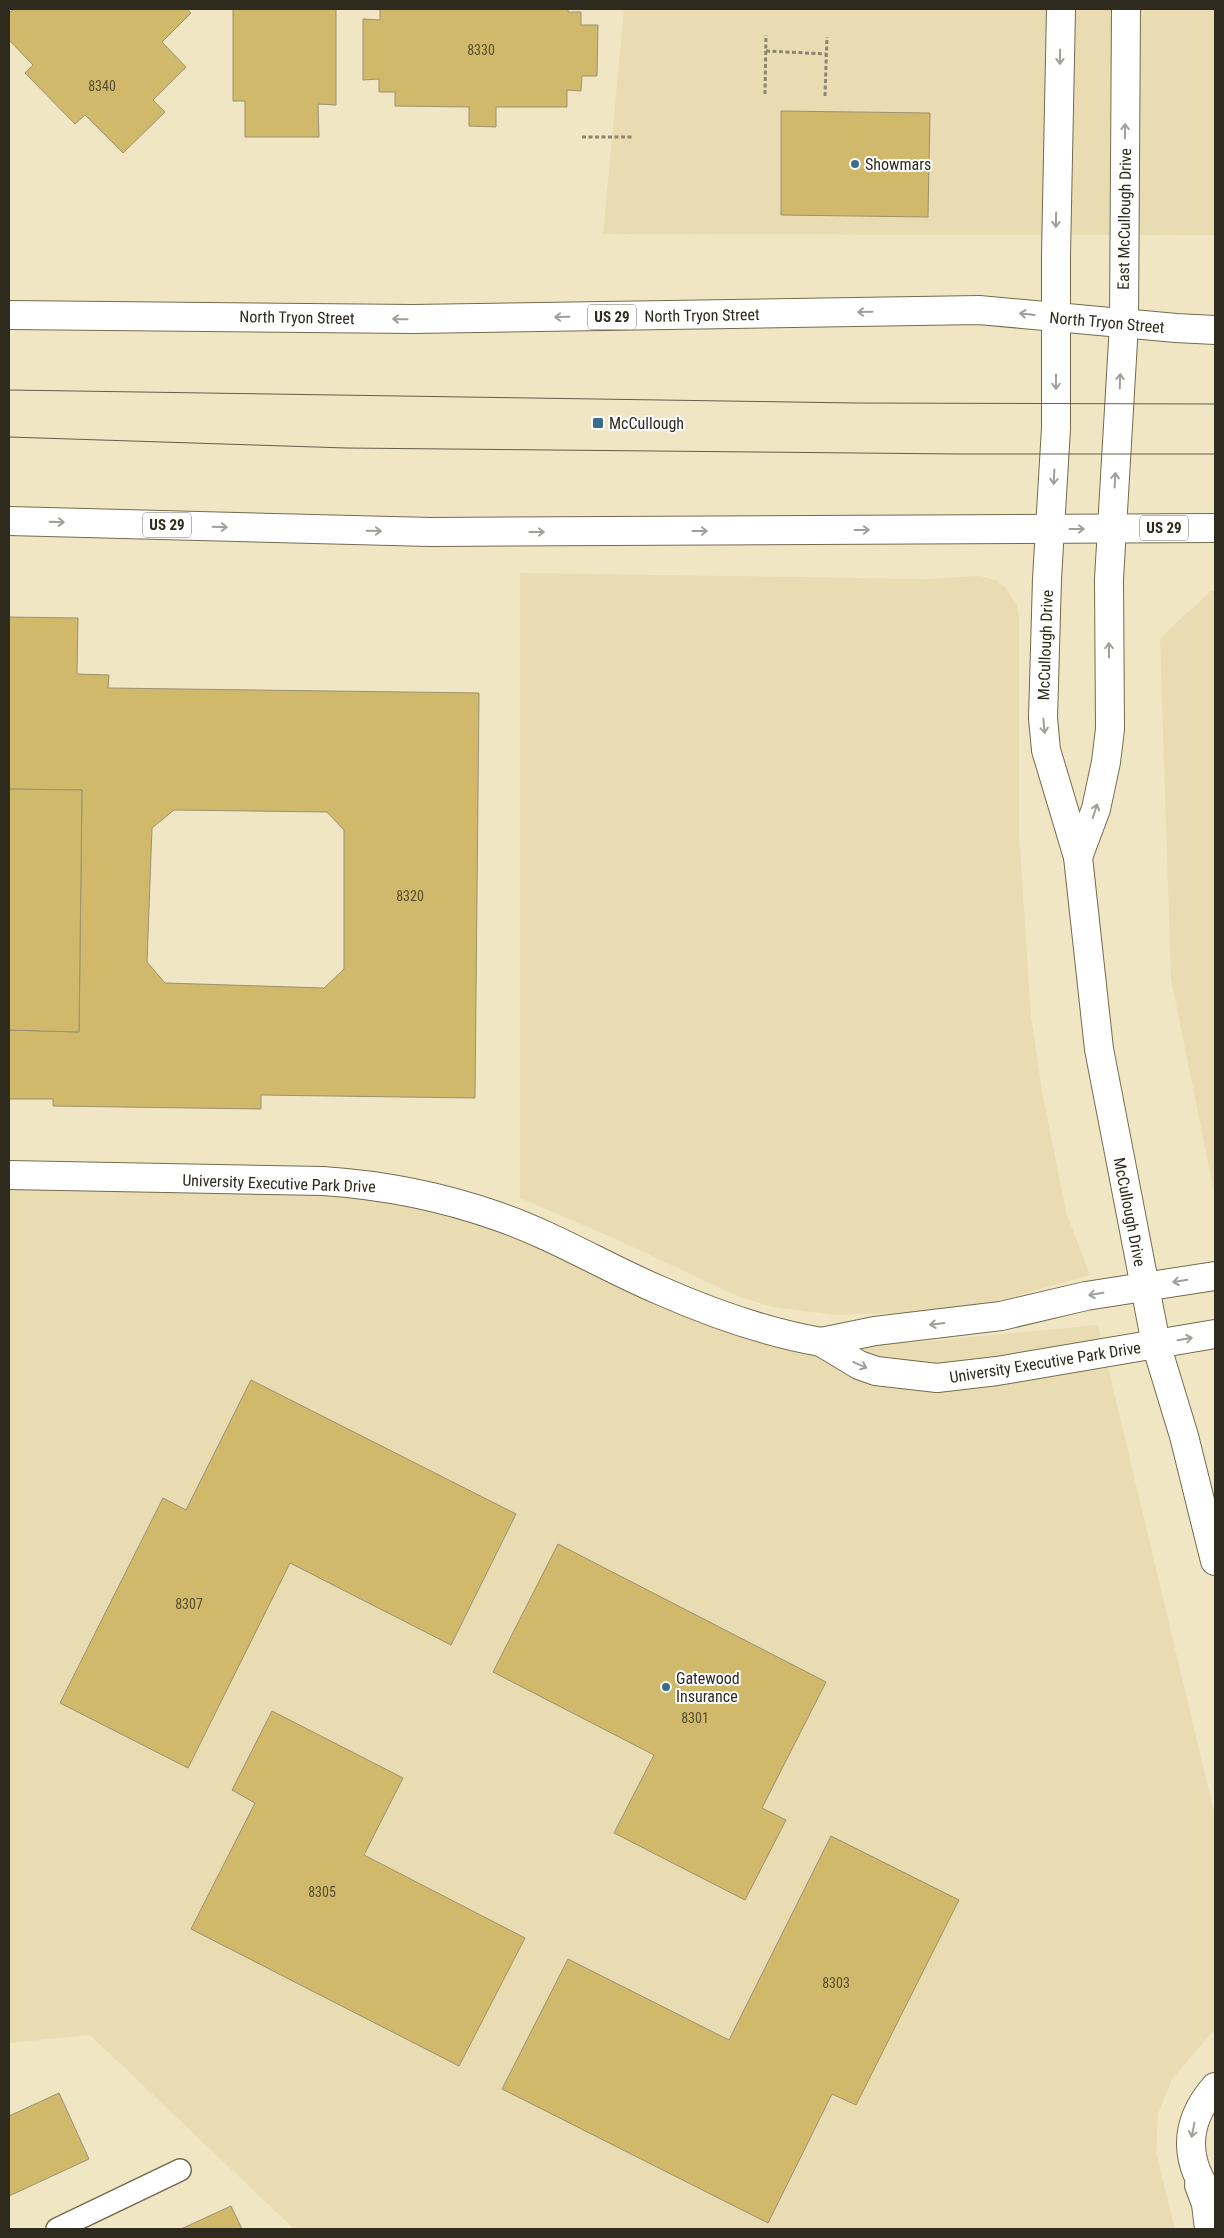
<svg xmlns="http://www.w3.org/2000/svg" width="1224" height="2238" font-family="'Roboto Condensed',sans-serif">
<rect width="100%" height="100%" fill="#f0e6c4"/>
<g fill="#e9dcb3">
<polygon points="624,9 1215,9 1215,235 603,234"/>
<polygon points="520,573 924,579 980,576 996,580 1006,588 1017,605 1019,618 1019,833 1031,1017 1042,1091 1066,1212 1090,1275 965,1310 837,1315 772,1307 737,1296 618,1240 520,1198"/>
<polygon points="1211,591 1215,591 1215,1197 1171,979 1160,638"/>
<polygon points="9,1173 417,1191 804,1336 909,1343 1098,1325 1215,1816 1215,2029 1172,2079 1158,2114 1156,2152 1175,2229 294,2229 90,2035 9,2043"/>
</g>
<g fill="#d0b96a" stroke="#9b9271" fill-rule="evenodd">
<polygon points="14,9 187,9 191,13 162,42 186,67 153,100 165,112 123,153 85,115 75,124 25,73 33,65 9,40 9,13"/>
<polygon points="233,9 336,9 336,105 318,104 319,137 245,137 245,101 233,101"/>
<polygon points="380,9 568,9 568,12 581,12 581,25 598,25 597,76 582,76 581,91 567,90 567,107 496,107 496,127 469,126 469,107 395,106 395,92 379,92 379,79 363,80 363,19 380,20"/>
<polygon points="781,111 930,113 928,217 781,215"/>
<path d="M9 617 78 618 77 674 109 675 108 688 479 693 475 1098 261 1095V1109L53 1106V1099H9V1030L79 1032 82 790 9 789ZM174 810 327 812 344 830V969L324 988 165 983 147 962 152 828Z"/>
<polygon points="9,789 82,790 79,1032 9,1030"/>
<polygon points="251,1380 516,1514 451,1645 290,1563 188,1768 60,1703 163,1498 186,1510"/>
<polygon points="558,1544 826,1682 762,1808 786,1820 745,1900 614,1833 654,1755 493,1672"/>
<polygon points="272,1711 403,1778 364,1855 525,1938 459,2066 191,1929 255,1803 232,1790"/>
<polygon points="831,1836 959,1900 856,2105 832,2094 768,2223 502,2089 568,1959 729,2040"/>
<polygon points="59,2093 89,2159 9,2196 9,2116"/>
<polygon points="231,2206 242,2229 181,2229"/>
</g>
<g fill="none" stroke-linecap="round" stroke-linejoin="round">
<defs>
<polyline id="service" points="57,2229 180,2170"/>
<g id="minor">
<path d="M9 1175 323 1181C383 1185 440 1196 497 1216 553 1235 605 1267 659 1290 711 1313 764 1332 821 1342"/>
<polyline points="1215,1276 1086,1296 1001,1316 875,1331 821,1342 859,1365 876,1371 937,1378 997,1371 1215,1334"/>
</g>
<g id="tertiary">
<polyline points="1061,9 1056,255 1056,428 1047,579 1043,718 1046,750 1078,857 1099,1049 1156,1344 1184,1436 1215,1561"/>
<polyline points="1078,857 1096,809 1106,762 1110,729 1109,579 1124,324 1126,9"/>
<path d="M1215 2087C1182 2125 1184 2164 1215 2202"/>
<polyline points="1199,2185 1206,2204 1209,2229"/>
</g>
<g id="primary">
<polyline points="9,315 413,319 979,310 1176,328 1215,330"/>
<polyline points="9,521 431,532 1215,528"/>
</g>
</defs>
<use href="#service" stroke="#746b4c" stroke-width="24"/>
<use href="#minor" stroke="#746b4c" stroke-width="30"/>
<use href="#tertiary" stroke="#746b4c" stroke-width="30"/>
<use href="#primary" stroke="#746b4c" stroke-width="30"/>
<g stroke="#8d866f" stroke-width="3" stroke-dasharray="4 2.5" stroke-linecap="butt">
<polyline points="766,51 826,54"/>
<polyline points="765,94 766,35"/>
<polyline points="825,96 827,37"/>
<polyline points="582,137 632,137"/>
</g>
<use href="#service" stroke="#fff" stroke-width="21"/>
<use href="#minor" stroke="#fff" stroke-width="28"/>
<use href="#tertiary" stroke="#fff" stroke-width="28"/>
<use href="#primary" stroke="#fff" stroke-width="28"/>
<g stroke="#645e4b" stroke-width="1">
<polyline points="9,390 856,403 1215,404"/>
<polyline points="9,437 346,448 959,454 1215,454"/>
</g>
</g>
<defs><path id="oneway-shaft" d="M-6 0H5M1.5-3L5.5 0L1.5 3" fill="none" stroke-width="1.6" stroke-linecap="round" stroke-linejoin="round" transform="scale(1.25)"/></defs>
<g stroke="#a19f99">
<use href="#oneway-shaft" transform="translate(1060 57) rotate(91)"/>
<use href="#oneway-shaft" transform="translate(1125 131) rotate(-89)"/>
<use href="#oneway-shaft" transform="translate(1056 220) rotate(91)"/>
<use href="#oneway-shaft" transform="translate(865 312) rotate(179)"/>
<use href="#oneway-shaft" transform="translate(1027 314) rotate(-173)"/>
<use href="#oneway-shaft" transform="translate(562 317) rotate(179)"/>
<use href="#oneway-shaft" transform="translate(400 319) rotate(-179)"/>
<use href="#oneway-shaft" transform="translate(1120 381) rotate(-88)"/>
<use href="#oneway-shaft" transform="translate(1056 382) rotate(90)"/>
<use href="#oneway-shaft" transform="translate(1054 477) rotate(93)"/>
<use href="#oneway-shaft" transform="translate(1115 480) rotate(-87)"/>
<use href="#oneway-shaft" transform="translate(57 522) rotate(2)"/>
<use href="#oneway-shaft" transform="translate(220 527) rotate(2)"/>
<use href="#oneway-shaft" transform="translate(1077 529)"/>
<use href="#oneway-shaft" transform="translate(862 530)"/>
<use href="#oneway-shaft" transform="translate(374 531) rotate(1)"/>
<use href="#oneway-shaft" transform="translate(700 531)"/>
<use href="#oneway-shaft" transform="translate(537 532)"/>
<use href="#oneway-shaft" transform="translate(1109 650) rotate(-90)"/>
<use href="#oneway-shaft" transform="translate(1044 726) rotate(85)"/>
<use href="#oneway-shaft" transform="translate(1095 811) rotate(-72)"/>
<use href="#oneway-shaft" transform="translate(1180 1281) rotate(171)"/>
<use href="#oneway-shaft" transform="translate(1096 1294) rotate(171)"/>
<use href="#oneway-shaft" transform="translate(937 1324) rotate(173)"/>
<use href="#oneway-shaft" transform="translate(1185 1339) rotate(-9)"/>
<use href="#oneway-shaft" transform="translate(860 1365) rotate(24)"/>
<use href="#oneway-shaft" transform="translate(1193 2130) rotate(101)"/>
</g>
<g fill="#386e8a" stroke="#fff" stroke-width="2">
<circle cx="855" cy="164" r="5"/>
<rect x="592" y="417" width="12" height="12" rx="2.5"/>
<circle cx="666" cy="1687" r="5"/>
</g>
<g text-anchor="middle" stroke-width="4" stroke-linejoin="round" paint-order="stroke">
<g font-size="14" fill="#564e30">
<text x="481" y="55">8330</text>
<text x="102" y="91">8340</text>
<text x="410" y="901">8320</text>
<text x="189" y="1609">8307</text>
<text x="695" y="1723">8301</text>
<text x="322" y="1897">8305</text>
<text x="836" y="1988">8303</text>
</g>
<g fill="#fff" stroke="#6d6a61" stroke-width="1">
<rect x="588" y="304.5" width="48" height="25" rx="4"/>
<rect x="143" y="512.5" width="48" height="25" rx="4"/>
<rect x="1140" y="515.5" width="48" height="25" rx="4"/>
</g>
<g font-size="15" font-weight="bold" fill="#2e2a1d">
<text x="612" y="322">US 29</text>
<text x="167" y="530">US 29</text>
<text x="1164" y="533">US 29</text>
</g>
<g font-size="16" fill="#2e2a1d" stroke="#fff" text-anchor="start">
<text x="865" y="170">Showmars</text>
<text x="609" y="429">McCullough</text>
<text x="676" y="1684">Gatewood<tspan x="676" dy="18">Insurance</tspan></text>
</g>
<g font-size="16" fill="#2e2a1d" stroke="#fff">
<text transform="translate(1124 219) rotate(-89)" y="6">East McCullough Drive</text>
<text transform="translate(702 315) rotate(-1)" y="6">North Tryon Street</text>
<text transform="translate(297 317) rotate(1)" y="6">North Tryon Street</text>
<text transform="translate(1107 322) rotate(5)" y="6">North Tryon Street</text>
<text transform="translate(1045 645) rotate(-88)" y="6">McCullough Drive</text>
<text transform="translate(279 1183) rotate(2)" y="6">University Executive Park Drive</text>
<text transform="translate(1130 1212) rotate(79)" y="6">McCullough Drive</text>
<text transform="translate(1045 1362) rotate(-9)" y="6">University Executive Park Drive</text>
</g>
</g>
<rect width="1224" height="2238" fill="none" stroke="#2e2a1d" stroke-width="20"/>
</svg>
